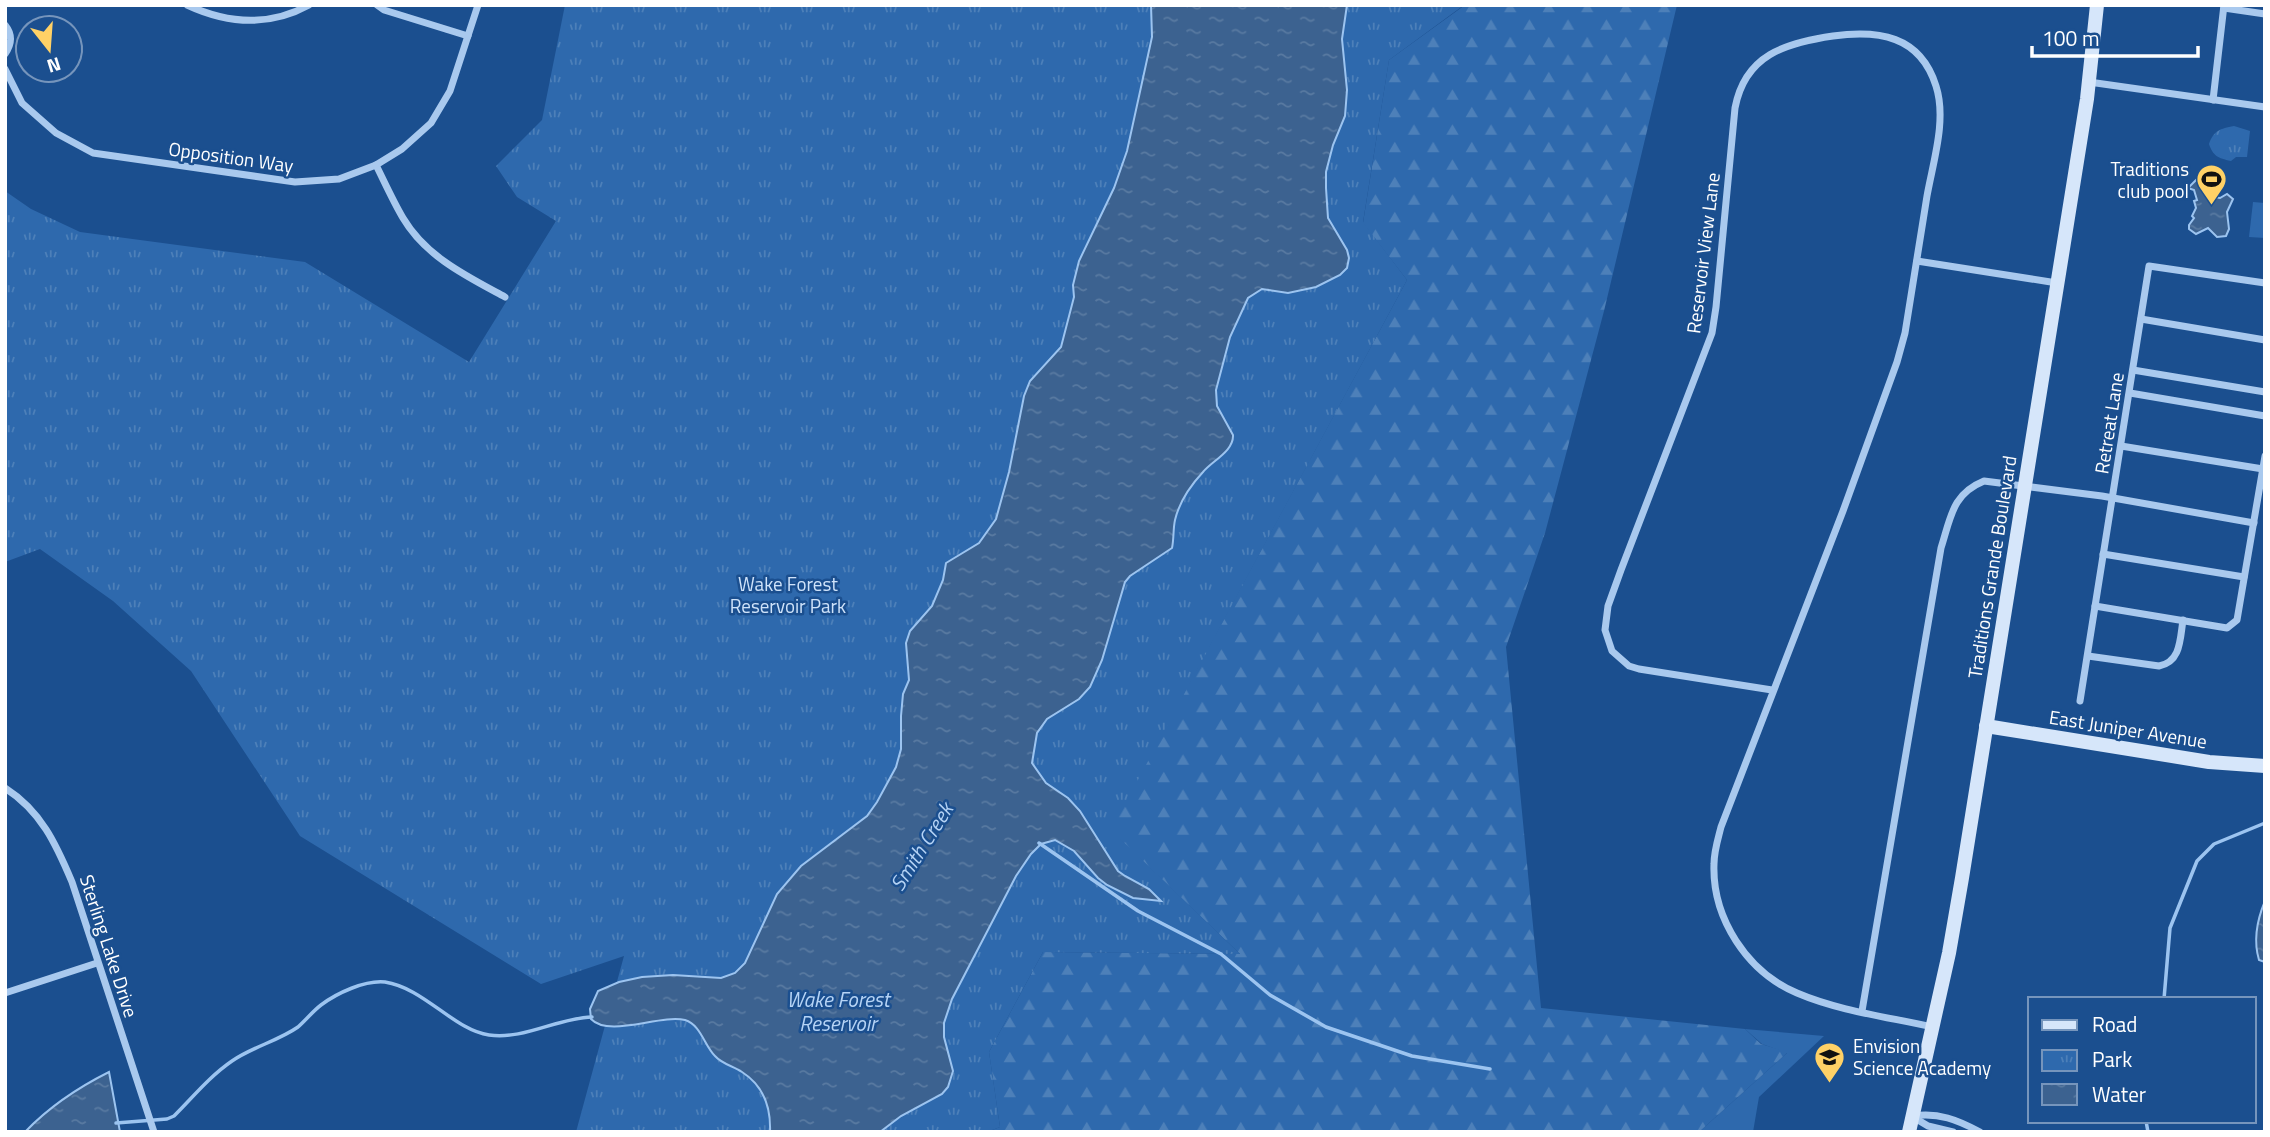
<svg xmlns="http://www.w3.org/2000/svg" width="2270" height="1137" font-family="'Titillium Web',sans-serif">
<defs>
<pattern id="forest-firs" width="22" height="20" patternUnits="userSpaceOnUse" patternTransform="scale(1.75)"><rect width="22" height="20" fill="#2e69ad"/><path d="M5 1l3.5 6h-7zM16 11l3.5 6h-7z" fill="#4d80b9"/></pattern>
<pattern id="park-tufts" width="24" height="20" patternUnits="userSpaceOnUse" patternTransform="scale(1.75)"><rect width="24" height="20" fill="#2e69ad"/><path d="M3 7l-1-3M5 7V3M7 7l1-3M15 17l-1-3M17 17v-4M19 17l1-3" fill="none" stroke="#4d80b9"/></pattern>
<pattern id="water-ripples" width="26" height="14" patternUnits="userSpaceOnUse" patternTransform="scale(1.75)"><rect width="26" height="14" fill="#3c6290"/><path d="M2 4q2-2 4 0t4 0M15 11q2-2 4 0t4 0" fill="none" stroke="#597aa1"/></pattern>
</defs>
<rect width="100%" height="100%" fill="#1b4f8f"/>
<g fill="#2e69ad">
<polygon points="2253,202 2265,203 2265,238 2249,237"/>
<polygon points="1745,1029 1824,1036 1759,1097 1753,1132 1699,1132 1787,1053 1762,1044"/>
</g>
<polygon fill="url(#forest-firs)" points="1465,5 1677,5 1604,311 1545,533 1506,647 1541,1008 1745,1029 1761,1044 1788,1052 1699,1132 987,1132 1000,1127 989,1052 1043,952 1240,954 1110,830 1407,280 1363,223 1389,60"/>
<g fill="url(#park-tufts)">
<polygon points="565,5 1464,5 1389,60 1363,222 1407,280 1111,830 1240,954 1043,952 989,1052 1000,1127 987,1132 576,1132 624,956 541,984 300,836 191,671 113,601 40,549 5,562 5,191 31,209 80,232 305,262 469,362 556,221 517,197 496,166 542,120"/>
<path d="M2234 126 2250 131 2247 157H2236L2231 161C2218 158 2213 156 2209 144 2214 130 2220 129 2234 126Z"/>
</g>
<g fill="url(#water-ripples)" stroke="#9cc4f0" stroke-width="2">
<path d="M1151 5H1347L1342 39 1347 90 1345 116 1333 145 1326 172V188L1328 218 1347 250 1349 258 1347 268 1340 275 1316 287 1288 293 1262 289 1248 298 1230 337 1216 390 1217 406 1233 435C1234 451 1212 461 1203 472 1191 485 1179 503 1175 520 1173 529 1174 539 1172 548L1130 576 1125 582 1102 660 1090 687 1079 699 1047 719 1037 733 1032 763 1046 783 1068 798 1080 811 1118 871 1125 876 1149 889 1161 901 1133 898 1107 885 1098 878 1074 851 1055 840 1041 844 1031 854 1016 876 952 999 944 1023V1037L953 1071 948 1087 942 1094 901 1116 880 1132H770C771 1107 764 1086 742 1072 733 1066 722 1064 715 1056 704 1045 701 1025 685 1020 660 1014 609 1038 591 1019L590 1009 598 991 619 982 642 977 673 975 721 978 735 973 745 963 777 894 801 866 867 816 877 802 896 767 901 749V716L903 694 909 680 906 643 910 631 932 606 943 580 946 563 979 543 996 519 1009 472 1024 396 1030 381 1061 347 1074 297 1073 285 1079 261 1114 188 1127 151 1152 37Z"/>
<polygon points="2197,179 2206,179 2205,184 2214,197 2220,198 2227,194 2233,199 2227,212 2229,229 2226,236 2217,237 2208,228 2196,234 2189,229 2189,225 2194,218 2192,216 2196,208 2194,201 2197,200 2194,190 2188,188"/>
<path d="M2265 901V962L2259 960C2253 940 2257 920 2265 901Z"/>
<path d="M109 1072 120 1132H25C48 1108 79 1087 109 1072Z"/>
</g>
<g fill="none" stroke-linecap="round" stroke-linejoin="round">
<g stroke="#9cc4f0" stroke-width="3.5">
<polyline points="1039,843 1138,911 1221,954 1270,995 1326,1027 1412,1056 1490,1069"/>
<polyline points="2164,999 2170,928 2197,861 2214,844 2265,823"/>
<polyline points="2146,1121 2148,1132"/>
<path d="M116 1123 167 1119 174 1116C193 1097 210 1076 232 1061 252 1047 278 1041 298 1027 306 1020 313 1011 321 1005 337 993 365 980 385 982 424 988 454 1030 489 1035 524 1040 557 1018 592 1017"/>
</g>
<g stroke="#a9c9ee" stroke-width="7">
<path d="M187 5C228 24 269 27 309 5"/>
<polyline points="377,5 384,10 468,36"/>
<polyline points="2224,8 2265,14"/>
<path d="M5 25C13 35 12 44 5 54"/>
<polyline points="5,69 22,103 56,133 93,153 295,182 339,179 376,165 402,149 431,123 450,91 478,5"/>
<polyline points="2089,82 2265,107"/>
<polyline points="2213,100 2224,5"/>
<path d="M376 165C385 183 393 201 403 218 426 257 468 277 505 297"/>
<polyline points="1917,261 2057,283"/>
<polyline points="2141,319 2265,340"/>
<polyline points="2133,370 2265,392"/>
<polyline points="2130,393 2265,416"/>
<polyline points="2121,446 2263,469"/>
<polyline points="2103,554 2244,577"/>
<polyline points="2095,606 2227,628 2237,620 2265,456"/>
<path d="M2088 656 2159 666C2181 662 2180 639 2183 620"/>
<path d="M1772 690 1639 669 1629 666 1612 651 1605 630 1608 606 1621 570 1712 333 1716 307 1735 108C1745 55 1785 43 1833 36 1878 30 1920 35 1936 86 1947 120 1933 162 1927 196 1920 242 1912 287 1905 333L1897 362 1843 511 1721 827C1718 839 1714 851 1714 864 1712 918 1747 972 1797 993 1839 1011 1888 1017 1933 1027"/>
<polyline points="2080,701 2149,266 2265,283"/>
<path d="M5 788C41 811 56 844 72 882L154 1132"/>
<polyline points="5,993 97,963"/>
<path d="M1862 1011 1941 548C1951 517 1952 494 1984 481L2102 496 2254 523"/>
<path d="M1913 1116C1938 1112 1958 1120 1980 1132"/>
<polyline points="1913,1117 1928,1126 1953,1132"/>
</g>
<g stroke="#d6e6fa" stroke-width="14">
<polyline points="1986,726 2209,762 2265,766"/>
<polyline points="1909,1132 1949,953 1962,878 2087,99 2097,5"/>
</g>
</g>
<defs>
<symbol id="stadium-pin" viewBox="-11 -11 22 30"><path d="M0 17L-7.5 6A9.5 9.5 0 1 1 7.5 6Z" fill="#ffd166" stroke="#1b4f8f"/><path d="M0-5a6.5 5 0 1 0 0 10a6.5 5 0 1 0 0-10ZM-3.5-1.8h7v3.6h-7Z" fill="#111"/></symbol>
<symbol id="school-pin" viewBox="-11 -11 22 30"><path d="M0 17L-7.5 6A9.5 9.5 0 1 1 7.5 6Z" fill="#ffd166" stroke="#1b4f8f"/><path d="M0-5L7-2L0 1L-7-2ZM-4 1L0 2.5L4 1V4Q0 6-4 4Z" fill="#111"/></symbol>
</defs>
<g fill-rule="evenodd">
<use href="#stadium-pin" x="2194" y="162" width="35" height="47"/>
<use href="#school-pin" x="1812" y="1040" width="35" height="47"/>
</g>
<g text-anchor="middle" stroke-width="5" stroke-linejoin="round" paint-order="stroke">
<g font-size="19" fill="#fff" stroke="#1b4f8f">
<text transform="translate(231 157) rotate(8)" y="7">Opposition Way</text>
<text transform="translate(1703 253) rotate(-83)" y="7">Reservoir View Lane</text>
<text transform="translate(2109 423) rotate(-81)" y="7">Retreat Lane</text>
<text transform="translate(1992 567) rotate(-81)" y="7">Traditions Grande Boulevard</text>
<text transform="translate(2128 729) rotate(9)" y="7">East Juniper Avenue</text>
<text transform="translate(109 946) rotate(72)" y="7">Sterling Lake Drive</text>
</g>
<g font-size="19" fill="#fff" stroke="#1b4f8f" text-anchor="end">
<text x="2189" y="176">Traditions<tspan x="2189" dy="22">club pool</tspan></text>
<text x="1853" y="1053" text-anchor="start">Envision<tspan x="1853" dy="22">Science Academy</tspan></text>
</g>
<g font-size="19" fill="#cfe3fa" stroke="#1b4f8f">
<text x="788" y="591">Wake Forest<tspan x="788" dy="22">Reservoir Park</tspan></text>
</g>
<g font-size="21" font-style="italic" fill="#b5d3f5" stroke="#1b4f8f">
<text transform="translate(922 847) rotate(-58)" y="7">Smith Creek</text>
<text x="838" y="1007">Wake Forest<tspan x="838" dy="24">Reservoir</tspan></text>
</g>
</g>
<rect width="2270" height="1137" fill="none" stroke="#ffffff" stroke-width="14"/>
<rect x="2028" y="997" width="228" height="126" fill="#1b4f8f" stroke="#7695bc" stroke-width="2"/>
<rect x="2042" y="1020" width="35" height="10" fill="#d6e6fa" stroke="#7695bc" stroke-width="2"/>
<text x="2092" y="1032" font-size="21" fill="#ffffff">Road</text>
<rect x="2042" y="1050" width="35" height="21" fill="url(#park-tufts)" stroke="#7695bc" stroke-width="2"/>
<text x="2092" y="1067" font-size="21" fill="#ffffff">Park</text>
<rect x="2042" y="1084" width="35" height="21" fill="url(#water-ripples)" stroke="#7695bc" stroke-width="2"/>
<text x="2092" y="1102" font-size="21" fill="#ffffff">Water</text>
<g transform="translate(49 49) rotate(163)"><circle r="33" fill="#1b4f8f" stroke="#7695bc" stroke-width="2"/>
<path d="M0-5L12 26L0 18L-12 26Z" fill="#ffd166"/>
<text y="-10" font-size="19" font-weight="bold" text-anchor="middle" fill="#ffffff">N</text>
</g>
<path d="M2032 46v10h166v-10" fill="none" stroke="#ffffff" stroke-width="3.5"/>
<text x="2042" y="46" font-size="21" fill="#ffffff" stroke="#1b4f8f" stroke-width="5" paint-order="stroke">100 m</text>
</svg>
